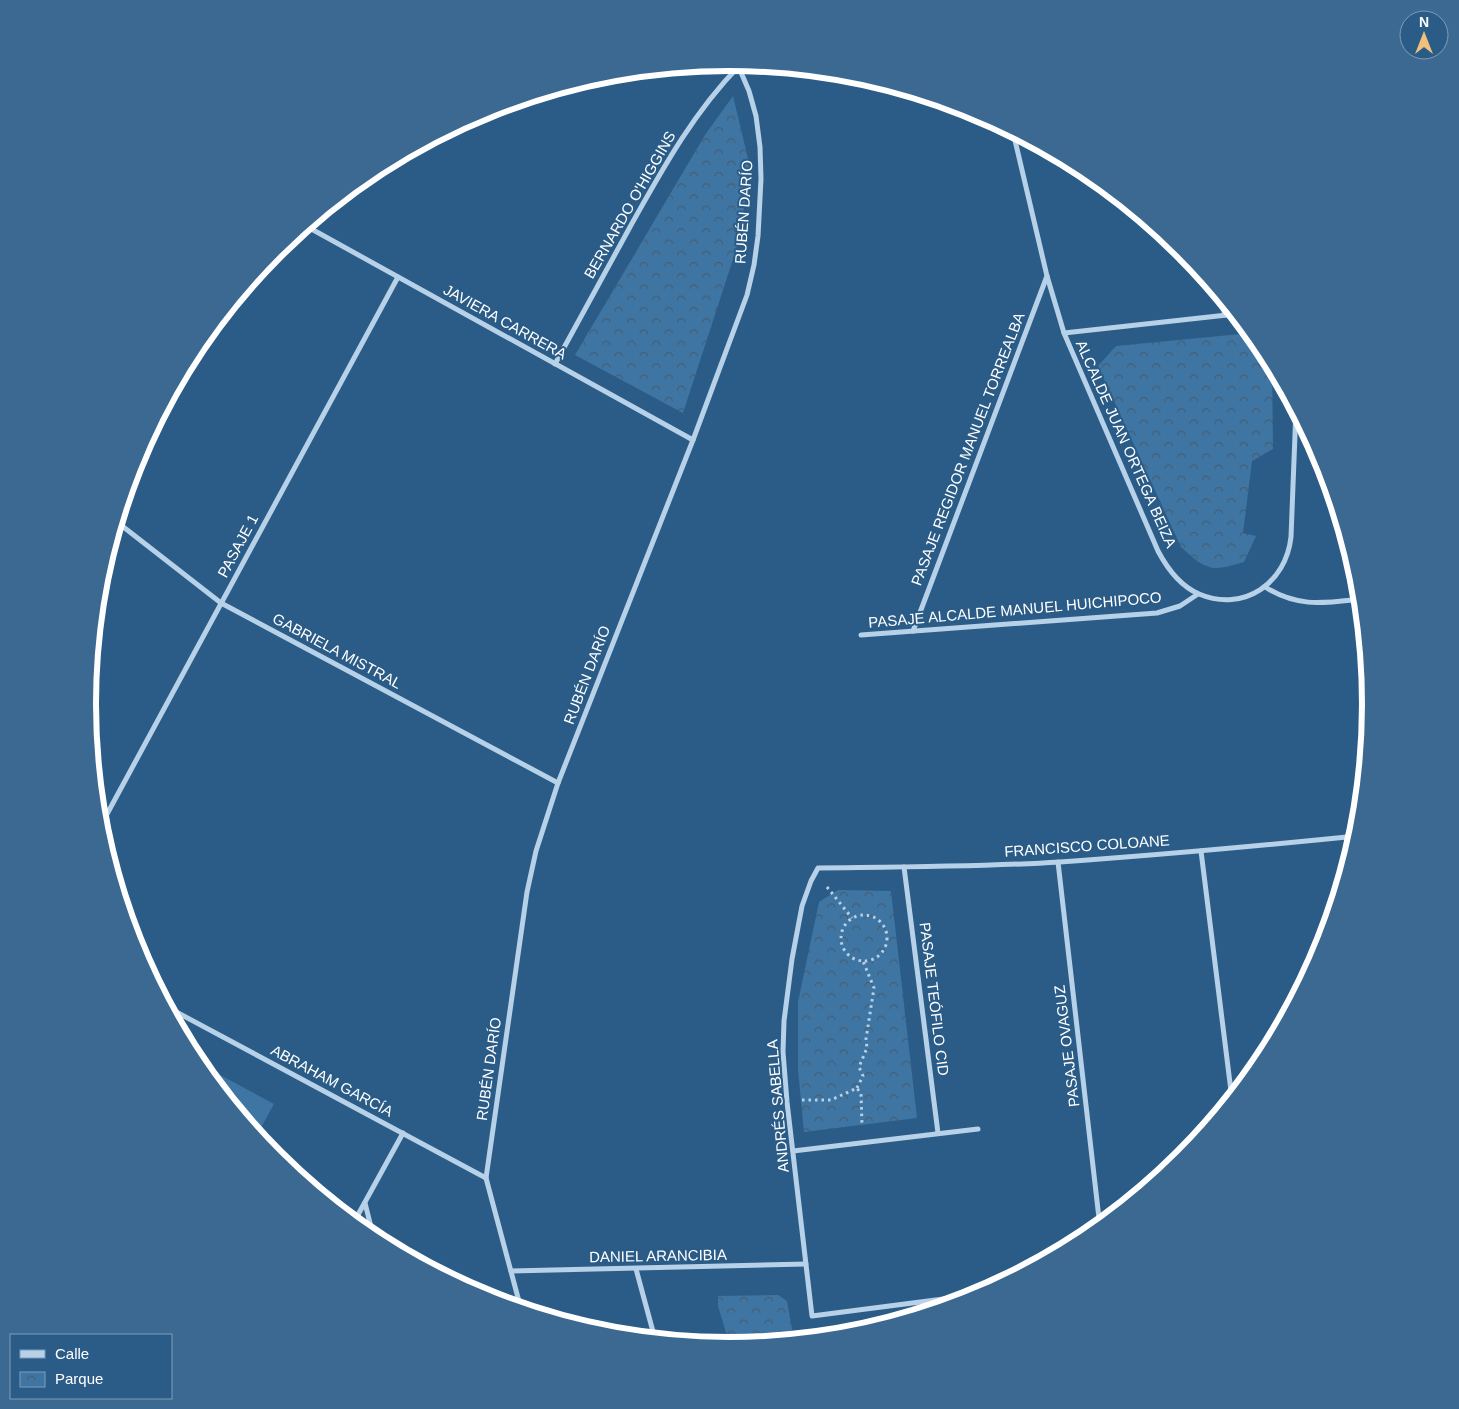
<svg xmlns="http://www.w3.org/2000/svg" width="1459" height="1409" font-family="Helvetica,sans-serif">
<defs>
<pattern id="park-crowns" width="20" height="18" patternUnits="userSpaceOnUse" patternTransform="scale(1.25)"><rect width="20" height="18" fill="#3f75a3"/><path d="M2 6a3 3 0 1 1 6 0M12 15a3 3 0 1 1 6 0" fill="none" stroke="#465e73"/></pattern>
</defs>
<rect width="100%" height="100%" fill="#2a5c87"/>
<polygon fill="#3f75a3" points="196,1062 274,1104 257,1135"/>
<g fill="url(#park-crowns)">
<polygon points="733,96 751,171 736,250 683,413 575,355 705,135"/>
<path d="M1251 333 1263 348 1272 363 1273 449 1252 461 1243 533 1256 536 1244 562C1211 572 1207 571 1181 547L1098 366 1116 346Z"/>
<polygon points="838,890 891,891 917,1118 804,1132 798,1069 798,1002 819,902"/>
<polygon points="778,1295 787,1301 794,1340 861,1332 854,1334 730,1346 718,1306 718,1296"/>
</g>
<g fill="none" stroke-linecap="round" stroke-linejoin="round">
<g stroke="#b6d1e8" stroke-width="3" stroke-dasharray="2.5 4" stroke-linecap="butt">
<polyline points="827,887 852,918"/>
<circle cx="864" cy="938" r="23"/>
<polyline points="857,1088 863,1076 859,1067 867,1048 866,1039 874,988 863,961"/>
<polyline points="802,1100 831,1100 857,1088 861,1094 862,1126"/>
</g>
<g stroke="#b6d1e8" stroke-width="5">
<path d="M1013 132 1047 276 1064 333 1158 551C1167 568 1180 586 1199 594 1244 613 1286 583 1291 537L1296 409"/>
<polyline points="306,226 693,440"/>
<polyline points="1220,295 1225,315"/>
<polyline points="1064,333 1236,314"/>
<path d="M555 364C580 318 605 272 630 227 662 170 693 113 739 66"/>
<polyline points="117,522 221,603 558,783"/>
<path d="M1265 587C1298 608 1324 603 1361 599"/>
<polyline points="913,631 1047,276"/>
<polyline points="861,635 1157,613 1180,606 1198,594"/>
<polyline points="100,827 398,277"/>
<polyline points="1350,837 1352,855"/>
<polyline points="1201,851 1232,1099"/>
<polyline points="1058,862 1100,1227"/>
<polyline points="904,867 938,1133"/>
<polyline points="167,1007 486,1178"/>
<polyline points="793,1151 978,1129"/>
<polyline points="365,1203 374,1239"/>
<polyline points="354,1222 403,1133"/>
<polyline points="636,1269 655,1339"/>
<polyline points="511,1271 806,1264"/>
<path d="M982 1294 812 1316 787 1102 783 1052 784 1021 792 959 802 906 811 881 818 868C899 867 980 867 1060 862 1159 855 1258 846 1357 836"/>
<polyline points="521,1309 486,1178 527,892 536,851 558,783 693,440 747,295 754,265 758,236 761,179 760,147 756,116 749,91 737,63"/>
</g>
</g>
<g text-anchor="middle" stroke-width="4" stroke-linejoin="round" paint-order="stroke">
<g font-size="15" fill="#fff" stroke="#2a5c87">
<text transform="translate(630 205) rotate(-60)" y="5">BERNARDO O'HIGGINS</text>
<text transform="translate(744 212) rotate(-86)" y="5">RUBÉN DARÍO</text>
<text transform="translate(505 322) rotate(29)" y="5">JAVIERA CARRERA</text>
<text transform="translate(1126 444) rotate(66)" y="5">ALCALDE JUAN ORTEGA BEIZA</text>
<text transform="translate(968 449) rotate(-69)" y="5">PASAJE REGIDOR MANUEL TORREALBA</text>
<text transform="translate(238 546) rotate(-62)" y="5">PASAJE 1</text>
<text transform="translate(1015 610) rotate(-5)" y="5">PASAJE ALCALDE MANUEL HUICHIPOCO</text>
<text transform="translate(337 651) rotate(28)" y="5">GABRIELA MISTRAL</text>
<text transform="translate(587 675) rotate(-69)" y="5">RUBÉN DARÍO</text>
<text transform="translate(1087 846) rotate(-4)" y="5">FRANCISCO COLOANE</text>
<text transform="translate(934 999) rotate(83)" y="5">PASAJE TEÓFILO CID</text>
<text transform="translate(1067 1046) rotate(-97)" y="5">PASAJE OVAGUZ</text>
<text transform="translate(489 1069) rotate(-82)" y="5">RUBÉN DARÍO</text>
<text transform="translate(332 1081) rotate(28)" y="5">ABRAHAM GARCÍA</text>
<text transform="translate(778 1106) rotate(-95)" y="5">ANDRÉS SABELLA</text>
<text transform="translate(658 1256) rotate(-1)" y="5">DANIEL ARANCIBIA</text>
</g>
</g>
<path d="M0 0H1459V1409H0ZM96 704a633 633 0 1 1 1266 0a633 633 0 1 1-1266 0Z" fill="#3b6991" fill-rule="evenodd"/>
<path fill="none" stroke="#fff" stroke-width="6" d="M96 704a633 633 0 1 1 1266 0a633 633 0 1 1-1266 0Z"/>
<rect x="10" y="1334" width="162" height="65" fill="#2a5c87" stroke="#7f9db7"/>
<rect x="20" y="1350" width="25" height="8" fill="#b6d1e8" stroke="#7f9db7"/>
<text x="55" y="1359" font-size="15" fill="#ffffff">Calle</text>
<rect x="20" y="1372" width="25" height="15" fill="url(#park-crowns)" stroke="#7f9db7"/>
<text x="55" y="1384" font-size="15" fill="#ffffff">Parque</text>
<g transform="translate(1424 35)"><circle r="24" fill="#2a5c87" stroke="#7f9db7"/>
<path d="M0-4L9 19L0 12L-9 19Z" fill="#eec27d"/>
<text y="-8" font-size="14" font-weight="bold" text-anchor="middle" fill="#ffffff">N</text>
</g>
</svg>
